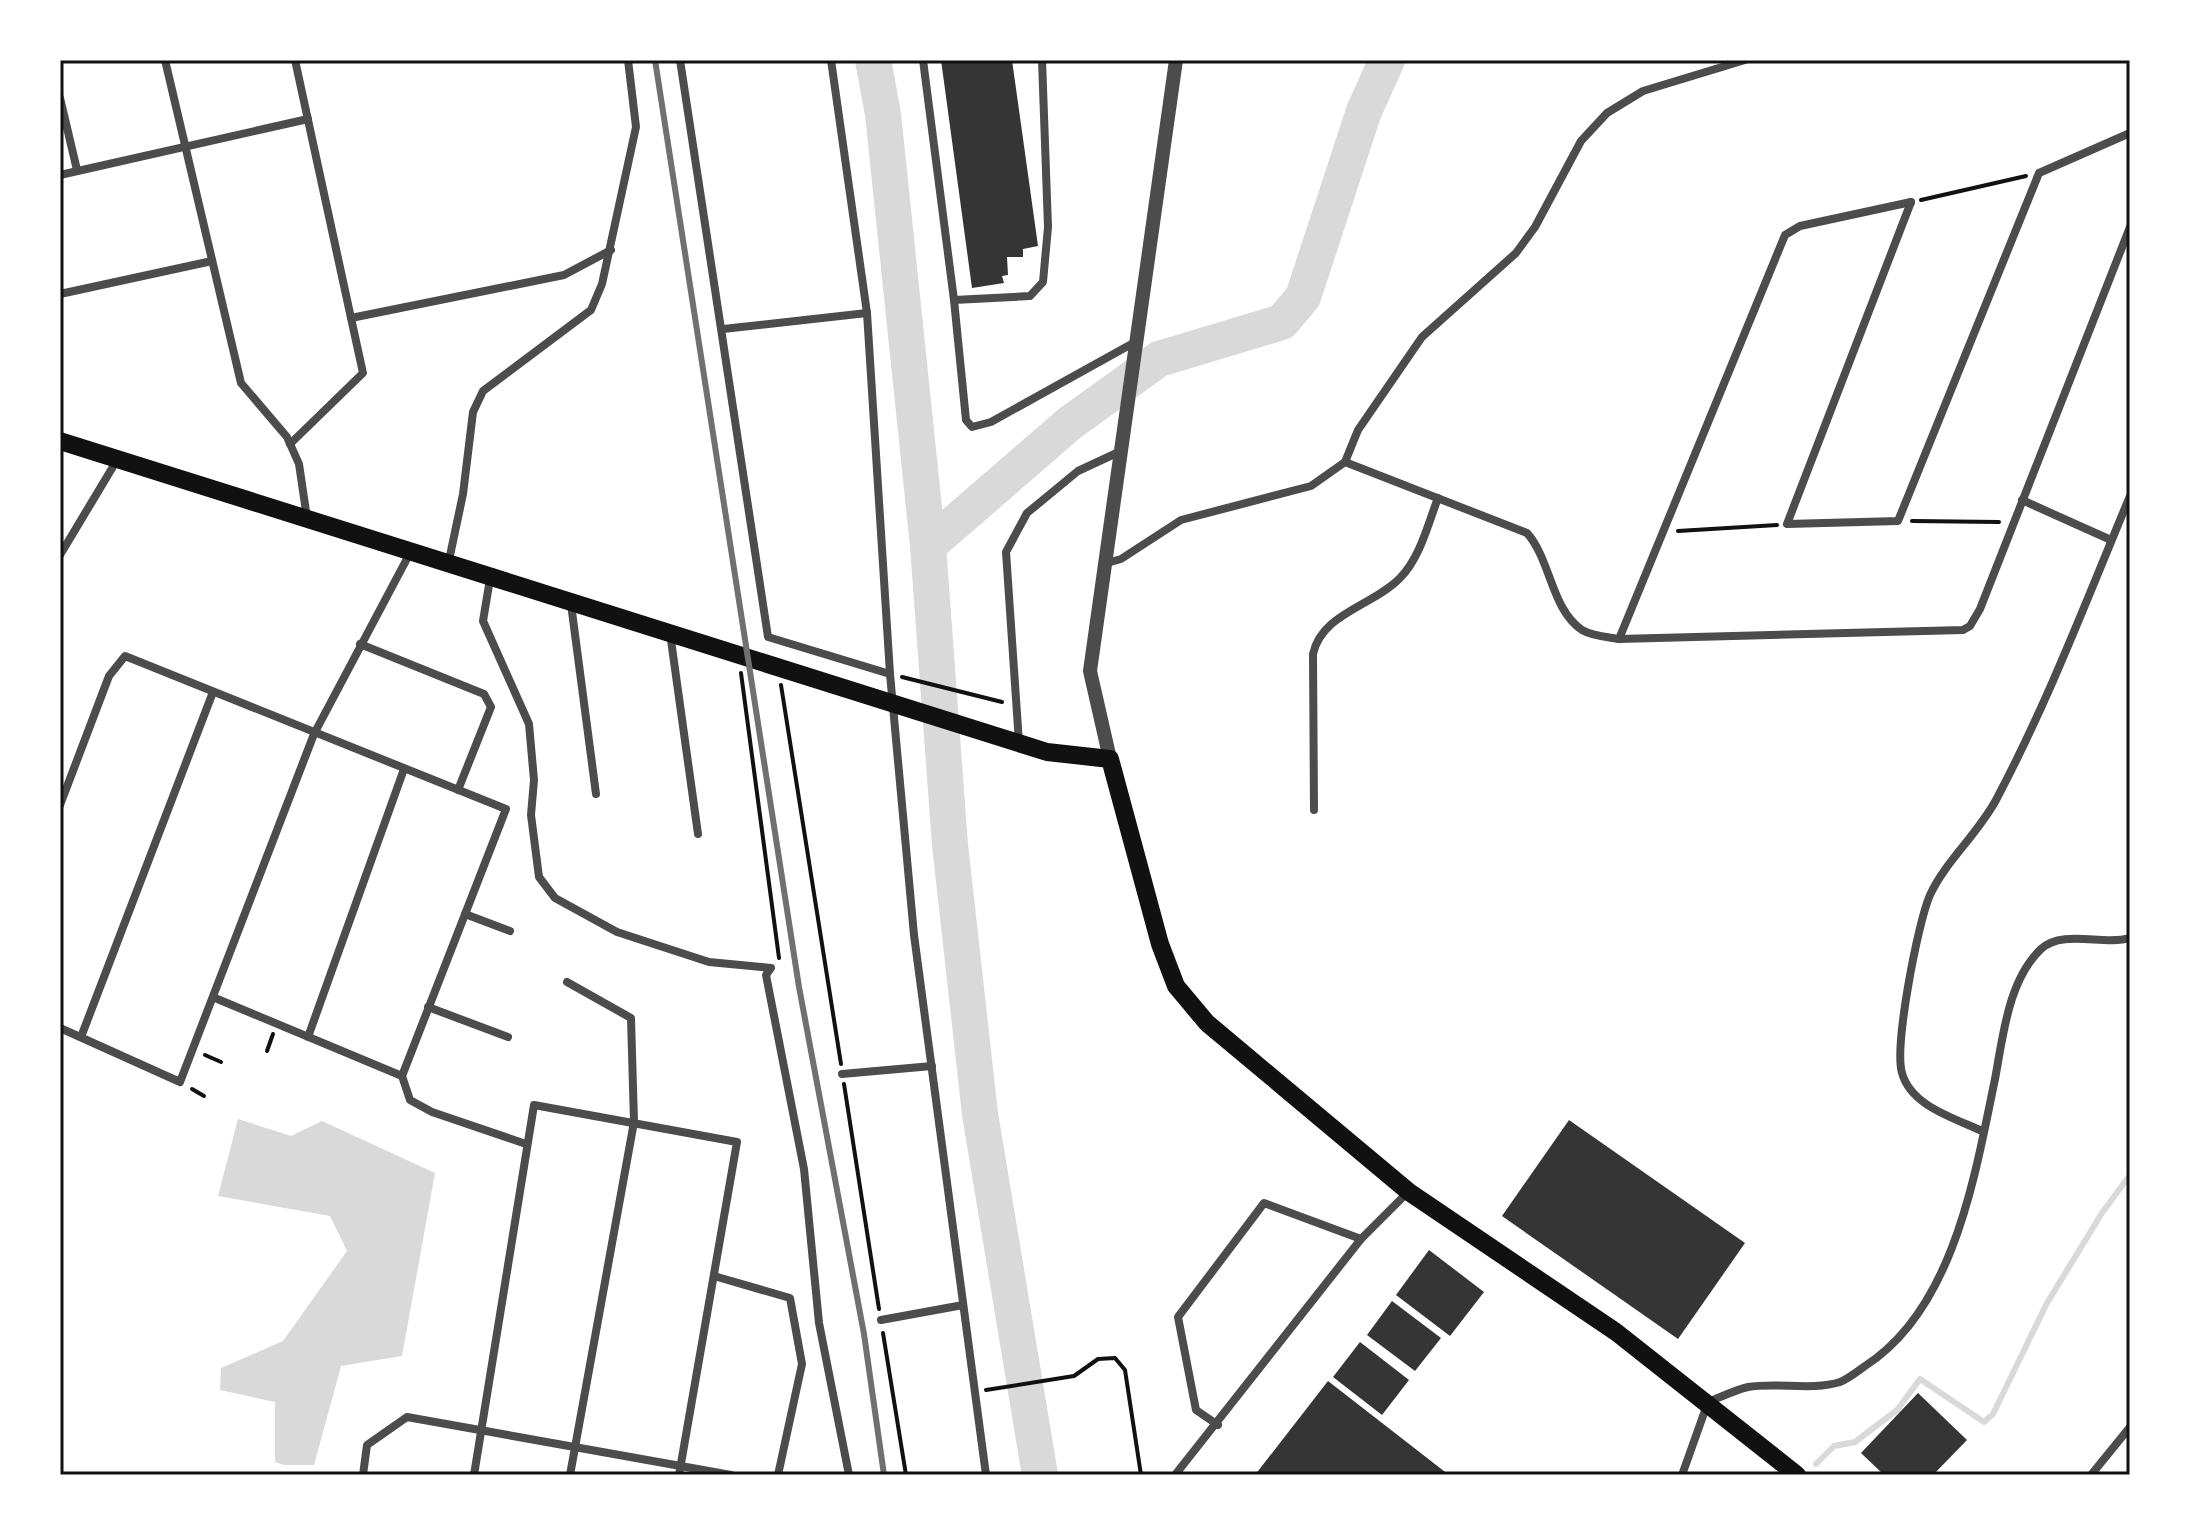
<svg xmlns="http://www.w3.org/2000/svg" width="2190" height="1535" font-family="'Golos Text',sans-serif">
<rect width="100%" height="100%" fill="#fff"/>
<polygon fill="#d9d9d9" points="238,1119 291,1136 322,1121 435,1173 402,1356 341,1366 314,1465 284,1465 275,1462 275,1402 220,1390 221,1368 283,1341 347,1251 330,1216 218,1196"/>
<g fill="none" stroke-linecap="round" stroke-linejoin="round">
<polyline stroke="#d9d9d9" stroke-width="6" points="1816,1464 1834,1446 1855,1442 1897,1410 1920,1379 1984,1422 1993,1414 2047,1303 2102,1213 2130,1175"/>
<g stroke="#d9d9d9" stroke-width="36">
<polyline points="873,60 883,114 928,546 950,845 980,1114 1040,1475"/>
<polyline points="928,546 1070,423 1159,359 1282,322 1303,297 1364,111 1387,60"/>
</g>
</g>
<g fill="#353535">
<polygon points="941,60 1012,60 1038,246 1023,249 1023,257 1007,257 1008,275 1002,276 1004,283 972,288"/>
<polygon points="1569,1120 1745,1243 1678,1339 1502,1216"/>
<polygon points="1429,1250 1484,1292 1450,1336 1396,1295"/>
<polygon points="1392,1301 1441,1338 1415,1371 1367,1335"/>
<polygon points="1360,1342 1409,1380 1382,1415 1333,1377"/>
<polygon points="1328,1381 1449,1475 1255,1475"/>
<polygon points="1918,1393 1967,1440 1933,1475 1884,1475 1861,1453"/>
</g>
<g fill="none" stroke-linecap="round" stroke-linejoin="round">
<g stroke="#111" stroke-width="4">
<polyline points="1921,200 2026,176"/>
<polyline points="1912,521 1999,522"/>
<polyline points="1678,531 1777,525"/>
<polyline points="741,673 779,958"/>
<polyline points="902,677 1002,702"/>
<polyline points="781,685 841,1064"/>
<polyline points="267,1051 273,1034"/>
<polyline points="205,1055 221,1062"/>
<polyline points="844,1084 879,1309"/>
<polyline points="192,1089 204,1096"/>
<polyline points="883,1333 906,1475"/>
<polyline points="986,1390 1074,1376 1098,1359 1115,1358 1125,1370 1141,1475"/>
</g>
<g stroke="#4c4c4c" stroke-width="8">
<polyline points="165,60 241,383 287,437 299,464 307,518"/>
<polyline points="295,60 351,318 564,275 611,250"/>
<polyline points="680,60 768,637 890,674"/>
<polyline points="831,60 867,313 890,674 914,935 986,1475"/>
<polyline points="923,60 954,300 966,420 972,427 991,422 1137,341"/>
<polyline points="60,98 77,170"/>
<polyline points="60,175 308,119"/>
<polyline points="1911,202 1787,524 1898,521 2039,173 2130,133"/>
<polyline points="60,294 212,261"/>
<polyline points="954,300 1030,296 1043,282 1048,227 1042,60"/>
<polyline points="723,329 867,313"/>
<polyline points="290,444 363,373 351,318"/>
<path d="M1345 462 1527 533C1551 560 1551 609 1582 630 1592 636 1608 637 1619 639L1963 630 1970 626 1980 609 2130 227"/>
<polyline points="2022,500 2111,540"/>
<polyline points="60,555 117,460"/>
<polyline points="1107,563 1121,559 1181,520 1311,486 1345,462 1358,430 1422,337 1516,253 1535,227 1581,141 1607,113 1643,91 1745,60"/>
<polyline points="448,565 463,494 473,412 483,391 591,310 602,284 636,127 628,60"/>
<polyline points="490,579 483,621 529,724 534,780 531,815 539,877 555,898 617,932 709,962 771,968 766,975 804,1169 819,1323 849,1475"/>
<polyline points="571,604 596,794"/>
<polyline points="670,633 698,834"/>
<polyline points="1619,639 1785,235 1800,226 1911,202"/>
<polyline points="360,644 484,694 491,707 458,790"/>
<polyline points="1019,743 1006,552 1027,513 1078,471 1121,451"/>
<polyline points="60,805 109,676 125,656 506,809 402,1076 410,1100 432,1112 526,1144"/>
<path d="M1314 810 1313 654C1322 613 1373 606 1400 578 1420 558 1428 524 1438 498"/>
<polyline points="465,914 510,931"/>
<polyline points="567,982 631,1018 634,1122 570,1475"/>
<polyline points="215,998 402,1076"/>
<polyline points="428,1007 508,1037"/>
<polyline points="60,1028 180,1082 314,734 410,553"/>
<polyline points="81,1037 213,692"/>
<polyline points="308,1037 404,769"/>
<polyline points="842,1074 932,1066"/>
<path d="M1982 1131C1954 1118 1911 1106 1902 1073 1894 1046 1918 922 1930 895 1945 862 1977 835 1996 800 2048 702 2087 599 2130 496"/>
<polyline points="714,1276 790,1298 802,1364 778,1475"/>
<polyline points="881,1320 963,1305"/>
<polyline points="1218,1425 1196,1410 1178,1317 1264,1203 1361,1239"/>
<polyline points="363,1475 367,1445 407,1417 731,1475"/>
<polyline points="474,1475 534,1105 737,1142 679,1475"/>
<polyline points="1175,1475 1361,1239 1408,1192"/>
<path d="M1682 1475 1708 1402C1721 1397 1735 1390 1748 1387 1777 1382 1812 1391 1840 1382 1848 1379 1858 1371 1865 1366 1954 1309 1975 1175 1995 1079 2003 1037 2008 980 2041 949 2063 929 2104 946 2130 938"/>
<polyline points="2091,1475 2130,1427"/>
</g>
<polyline stroke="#4c4c4c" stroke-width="14" points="1110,759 1090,671 1176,60"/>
<polyline stroke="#111" stroke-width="18" points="60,441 1047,752 1110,759 1160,944 1176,986 1207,1023 1409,1192 1616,1332 1797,1475"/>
<polyline stroke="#707070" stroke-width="6" points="655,60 799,987 864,1334 884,1475"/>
</g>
<rect width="2190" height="1535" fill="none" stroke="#ffffff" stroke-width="124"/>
<rect x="62" y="62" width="2066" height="1411" fill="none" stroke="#111" stroke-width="3"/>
</svg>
